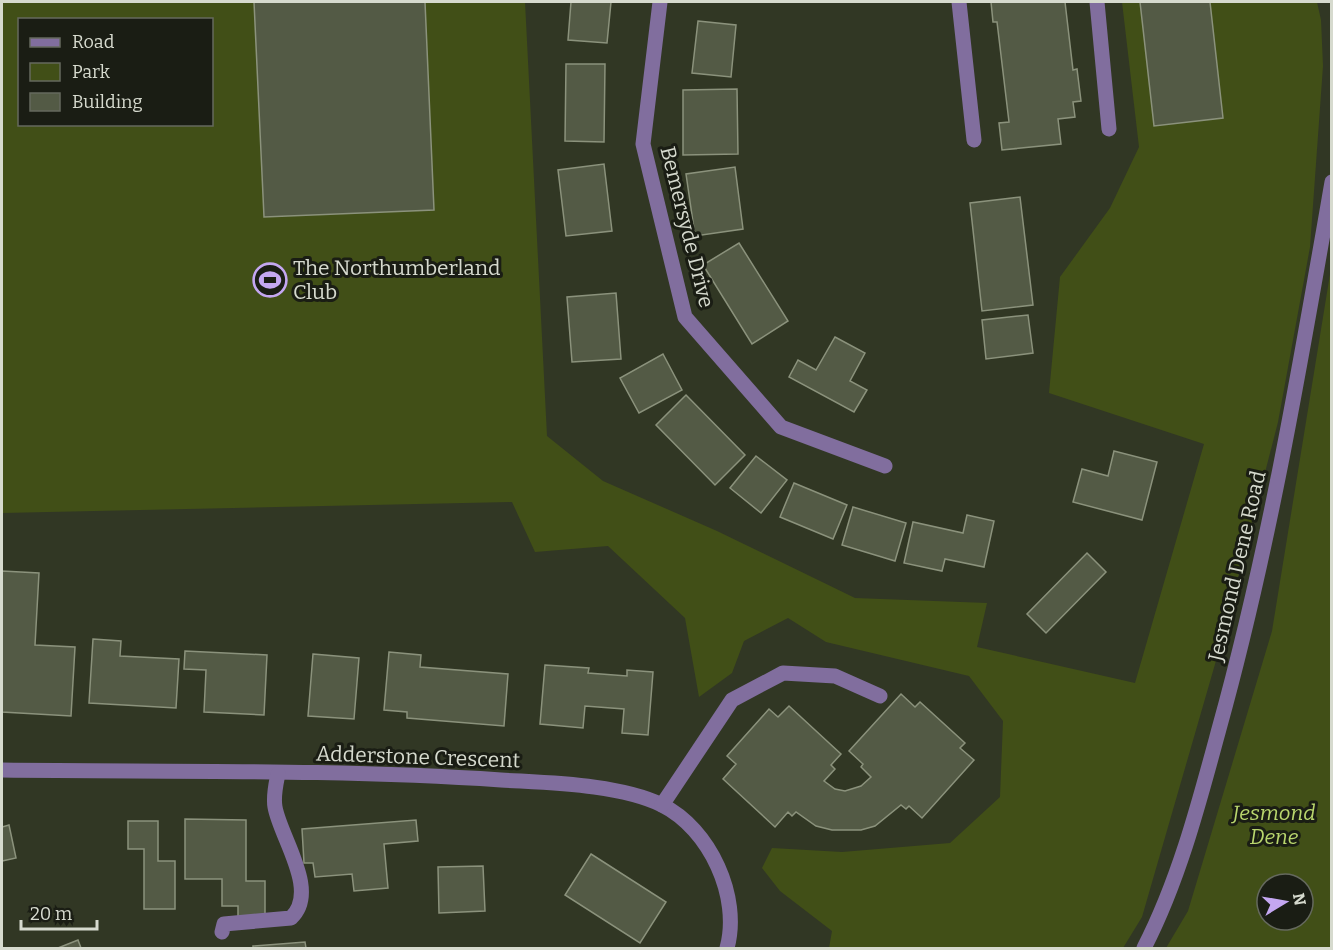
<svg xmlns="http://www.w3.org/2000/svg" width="1333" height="950" font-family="Bitter,serif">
<rect width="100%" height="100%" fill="#313724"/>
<g fill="#414f17" fill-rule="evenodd">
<path d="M2 2H525L547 436 603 481 717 531 855 598 987 603 977 647 1135 683 1204 444 1049 393 1060 277 1110 208 1139 147 1122 2H1317L1321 20 1323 66 1310 247 1278 422 1222 640 1142 917 1123 948H829L832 931 780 891 762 868 772 848 842 852 950 843 1000 797 1003 721 969 676 826 642 788 618 744 641 732 673 699 697 685 618 608 546 535 552 512 502 2 513ZM20 20H212V124H20Z"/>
<path d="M1331 268V948H1166L1188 911 1272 631ZM1267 884H1303V920H1267Z"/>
</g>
<g fill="#535a45" stroke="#8b927c" stroke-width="1.5">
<polygon points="254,2 425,2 434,210 264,217"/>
<polygon points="571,2 611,2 607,43 568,40"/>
<polygon points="991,2 1065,2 1073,70 1077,69 1081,101 1073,102 1075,117 1058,119 1061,144 1002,150 999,123 1009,122 997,22 993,22"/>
<polygon points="1140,2 1210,2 1223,118 1154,126"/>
<polygon points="698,21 736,25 731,77 692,73"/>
<polygon points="566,64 605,64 604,142 565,141"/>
<polygon points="737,89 738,154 683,155 683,90"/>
<polygon points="604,164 612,231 566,236 558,170"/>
<polygon points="735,167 743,229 695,236 686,174"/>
<polygon points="1020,197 1033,305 982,311 970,203"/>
<polygon points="739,243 788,321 752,344 703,265"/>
<polygon points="616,293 621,359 572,362 567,297"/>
<polygon points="1028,315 1033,353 986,359 982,320"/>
<polygon points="835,337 865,353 850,381 867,390 854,412 789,377 798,360 816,370"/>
<polygon points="663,354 682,390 639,413 620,378"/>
<polygon points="686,395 745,455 715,485 656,425"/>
<polygon points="1114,451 1157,462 1142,520 1073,502 1082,469 1108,476"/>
<polygon points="756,456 787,480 761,513 730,488"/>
<polygon points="794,483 847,505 833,539 780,517"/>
<polygon points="853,507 906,523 895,561 842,545"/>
<polygon points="967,515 994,521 984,567 945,559 942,571 904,563 913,522 963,533"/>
<polygon points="1087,553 1106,572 1046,633 1027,614"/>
<polygon points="2,571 39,573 35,645 75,647 71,716 2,712"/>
<polygon points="93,639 121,641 120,656 179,659 176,708 89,703"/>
<polygon points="185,651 267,655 264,715 204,712 206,670 184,669"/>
<polygon points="389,652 421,655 420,667 508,674 504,726 407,718 407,712 384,710"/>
<polygon points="313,654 359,658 354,719 308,716"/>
<polygon points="545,665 589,668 588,673 627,676 627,670 653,672 648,735 622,733 624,709 585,706 583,728 540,724"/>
<polygon points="901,694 915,707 920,702 965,743 960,748 974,760 922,818 909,806 906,809 901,805 875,826 861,830 832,830 816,826 796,812 792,816 788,812 775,827 723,779 736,764 727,756 769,709 778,717 789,706 841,754 831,765 835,769 824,781 835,789 845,791 861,786 871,777 861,767 863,764 849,751"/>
<polygon points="185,819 246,820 246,881 265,881 265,918 238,917 238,906 222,906 222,879 185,879"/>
<polygon points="416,820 418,841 384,844 388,888 354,891 352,874 315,877 313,863 304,863 302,829"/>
<polygon points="128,821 158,821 158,861 175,861 175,909 144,909 144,849 128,849"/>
<polygon points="9,825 16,858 2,861 2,827"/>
<polygon points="591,854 666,902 640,943 565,895"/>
<polygon points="483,866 485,911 439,913 438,867"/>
<polygon points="78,940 81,948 58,948"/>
<polygon points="305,942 306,948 253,948 253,946"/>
</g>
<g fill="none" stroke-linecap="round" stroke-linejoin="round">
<g stroke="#816e9e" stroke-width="15">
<polyline points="660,2 643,144 685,317 781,427 885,466"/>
<polyline points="959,2 974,140"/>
<polyline points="1097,2 1109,129"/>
<path d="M2 770C168 772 335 769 501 780 549 783 619 784 662 805 710 829 741 897 727 948"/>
<polyline points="662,805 732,700 783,673 835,676 880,696"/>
<path d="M222 932 224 924 291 918C320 891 280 837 275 807 273 796 276 784 278 774"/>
<path d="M1144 948C1179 880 1199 803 1219 729 1269 549 1300 366 1332 182"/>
</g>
</g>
<defs>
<symbol id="stadium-ring" viewBox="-11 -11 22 22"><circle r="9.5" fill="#1a1d14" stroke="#c4a7f1" stroke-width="1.5"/><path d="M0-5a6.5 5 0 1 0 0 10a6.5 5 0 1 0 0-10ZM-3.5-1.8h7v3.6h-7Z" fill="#c4a7f1"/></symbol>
</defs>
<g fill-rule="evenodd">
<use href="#stadium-ring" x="251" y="261" width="38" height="38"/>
</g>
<g text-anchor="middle" stroke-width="6" stroke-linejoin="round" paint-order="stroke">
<g font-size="21" fill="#d6dace" stroke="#1a1d14">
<text transform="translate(687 227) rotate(76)" y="7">Bemersyde Drive</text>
<text transform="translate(1237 566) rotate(-77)" y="7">Jesmond Dene Road</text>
<text transform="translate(418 757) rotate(2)" y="7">Adderstone Crescent</text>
</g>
<g font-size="21" fill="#d6dace" stroke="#1a1d14" text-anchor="start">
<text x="293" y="275">The Northumberland<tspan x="293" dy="24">Club</tspan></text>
</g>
<g font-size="21" font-style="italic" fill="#b9d66d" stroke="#1a1d14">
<text x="1274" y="820">Jesmond<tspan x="1274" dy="24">Dene</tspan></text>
</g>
</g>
<rect width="1333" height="950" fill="none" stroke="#d6dace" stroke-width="6"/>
<rect x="18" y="18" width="195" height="108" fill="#1a1d14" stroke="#65695e" stroke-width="1.5"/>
<rect x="30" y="38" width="30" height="9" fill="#816e9e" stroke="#65695e" stroke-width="1.5"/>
<text x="72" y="48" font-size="18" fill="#d6dace">Road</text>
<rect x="30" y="63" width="30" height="18" fill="#414f17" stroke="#65695e" stroke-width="1.5"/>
<text x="72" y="78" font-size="18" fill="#d6dace">Park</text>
<rect x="30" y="93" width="30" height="18" fill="#535a45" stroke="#65695e" stroke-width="1.5"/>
<text x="72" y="108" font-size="18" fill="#d6dace">Building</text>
<g transform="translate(1285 902) rotate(79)"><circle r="28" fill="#1a1d14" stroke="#65695e" stroke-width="1.5"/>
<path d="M0-4.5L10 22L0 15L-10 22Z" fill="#c4a7f1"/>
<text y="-9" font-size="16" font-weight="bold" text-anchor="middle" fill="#d6dace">N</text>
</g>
<path d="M21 920v9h76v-9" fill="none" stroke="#d6dace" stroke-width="3"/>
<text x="30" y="920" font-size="18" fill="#d6dace" stroke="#1a1d14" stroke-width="4.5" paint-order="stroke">20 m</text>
</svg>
